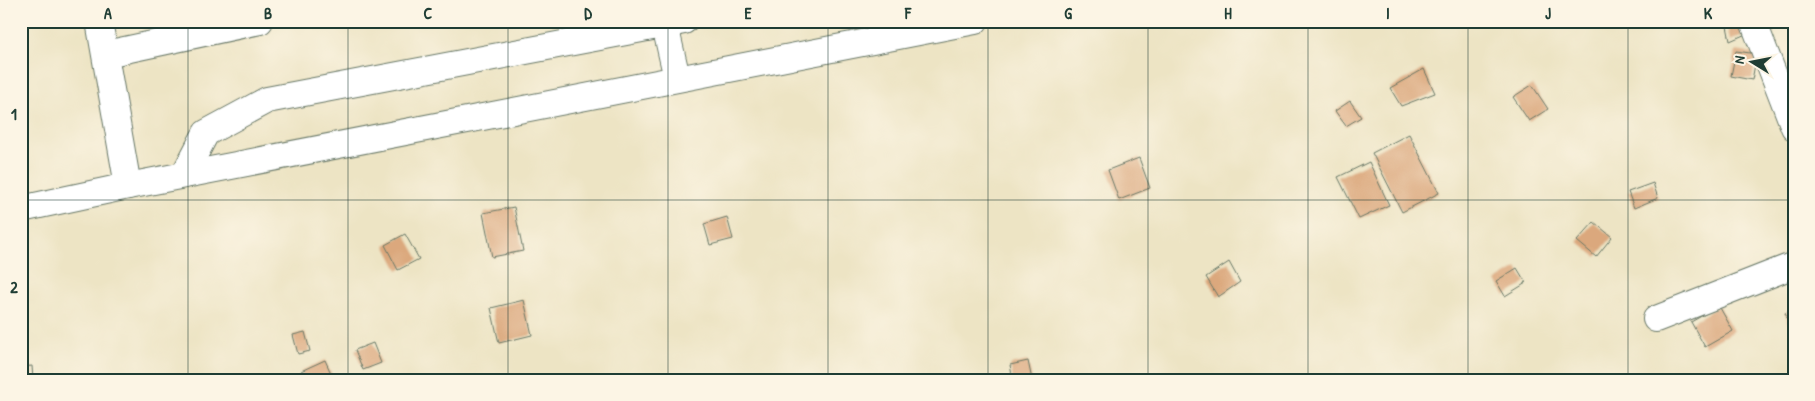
<svg xmlns="http://www.w3.org/2000/svg" width="1815" height="401" font-family="'Patrick Hand',sans-serif">
<rect width="100%" height="100%" fill="#fcf5e5"/>
<filter id="ink" filterUnits="userSpaceOnUse"><feTurbulence type="fractalNoise" baseFrequency=".02" numOctaves="2"/><feDisplacementMap in="SourceGraphic" scale="10" xChannelSelector="R" yChannelSelector="G"/><feConvolveMatrix kernelMatrix="1 2 1 2 8 2 1 2 1" color-interpolation-filters="sRGB"/></filter>
<filter id="wash" filterUnits="userSpaceOnUse"><feTurbulence type="fractalNoise" baseFrequency=".0096" numOctaves="4" result="noise"/><feDisplacementMap in="SourceGraphic" scale="20" xChannelSelector="R" yChannelSelector="G"/><feGaussianBlur stdDeviation="1.12" result="paint"/><feColorMatrix in="noise" values="0 0 0 0 0 0 0 0 0 0 0 0 0 0 0 0 0 1.4 0 .05"/><feComposite in="paint" operator="in"/></filter>
<g filter="url(#wash)">
<rect width="100%" height="100%" fill="#ede4c4"/>
<g id="blocks">
<g fill="#dba87d">
<polygon points="1741,22 1746,34 1730,41 1727,26"/>
<polygon points="1736,51 1757,54 1752,80 1731,76"/>
<polygon points="1424,69 1435,93 1401,106 1390,88"/>
<polygon points="1532,85 1548,109 1529,121 1513,97"/>
<polygon points="1350,101 1361,117 1346,126 1335,111"/>
<polygon points="1409,134 1439,193 1402,212 1372,153"/>
<polygon points="1139,158 1150,188 1119,200 1108,170"/>
<polygon points="1369,162 1389,205 1359,219 1338,177"/>
<polygon points="1653,183 1658,198 1634,208 1628,192"/>
<polygon points="514,207 523,251 492,257 483,213"/>
<polygon points="727,217 733,239 710,245 704,224"/>
<polygon points="1594,222 1612,237 1596,257 1577,241"/>
<polygon points="405,234 419,259 398,270 385,245"/>
<polygon points="1229,262 1240,282 1218,297 1206,277"/>
<polygon points="1517,268 1526,283 1505,296 1496,281"/>
<polygon points="524,300 532,335 499,343 491,308"/>
<polygon points="1719,306 1733,331 1705,347 1691,322"/>
<polygon points="1794,310 1794,335 1785,313"/>
<polygon points="305,332 310,351 298,354 293,335"/>
<polygon points="373,343 381,363 363,370 355,350"/>
<polygon points="325,360 334,380 305,380 301,371"/>
<polygon points="1028,361 1032,380 1013,380 1010,365"/>
<polygon points="32,366 33,380 21,380 21,367"/>
</g>
</g>
</g>
<g filter="url(#ink)">
<use href="#blocks" fill-opacity="0" stroke="#677766" stroke-width="1"/>
<g fill="none" stroke-linecap="round" stroke-linejoin="round">
<defs>
<g id="minor">
<polyline points="664,21 677,78"/>
<polyline points="1753,21 1794,127"/>
<polyline points="106,54 260,21"/>
<polyline points="184,175 206,133 267,100 684,21"/>
<polyline points="128,186 975,21"/>
<polyline points="21,209 128,186 99,21"/>
<polyline points="1656,319 1794,265"/>
</g>
</defs>
<use href="#minor" stroke="#677766" stroke-width="28"/>
<use href="#minor" stroke="#fff" stroke-width="26"/>
</g>
</g>
<path fill="none" stroke="#1f3d34" stroke-width="1" stroke-opacity="0.55" d="M188 21V380M348 21V380M508 21V380M668 21V380M828 21V380M988 21V380M1148 21V380M1308 21V380M1468 21V380M1628 21V380M21 200H1794"/>
<rect width="1815" height="401" fill="none" stroke="#fcf5e5" stroke-width="55"/>
<g transform="translate(1752 62) rotate(280)" stroke="#fcf5e5" stroke-width="4" paint-order="stroke">
<path d="M0-4L9 19L0 12L-9 19Z" fill="#1f3d34"/>
<text y="-8" font-size="14" font-weight="bold" text-anchor="middle" fill="#1f3d34">N</text>
</g>
<rect x="28" y="28" width="1760" height="346" fill="none" stroke="#1f3d34" stroke-width="2"/>
<g font-size="16" text-anchor="middle" font-weight="bold" fill="#1f3d34">
<text x="108" y="19">A</text>
<text x="268" y="19">B</text>
<text x="428" y="19">C</text>
<text x="588" y="19">D</text>
<text x="748" y="19">E</text>
<text x="908" y="19">F</text>
<text x="1068" y="19">G</text>
<text x="1228" y="19">H</text>
<text x="1388" y="19">I</text>
<text x="1548" y="19">J</text>
<text x="1708" y="19">K</text>
<text x="14" y="120">1</text>
<text x="14" y="293">2</text>
</g>
</svg>
